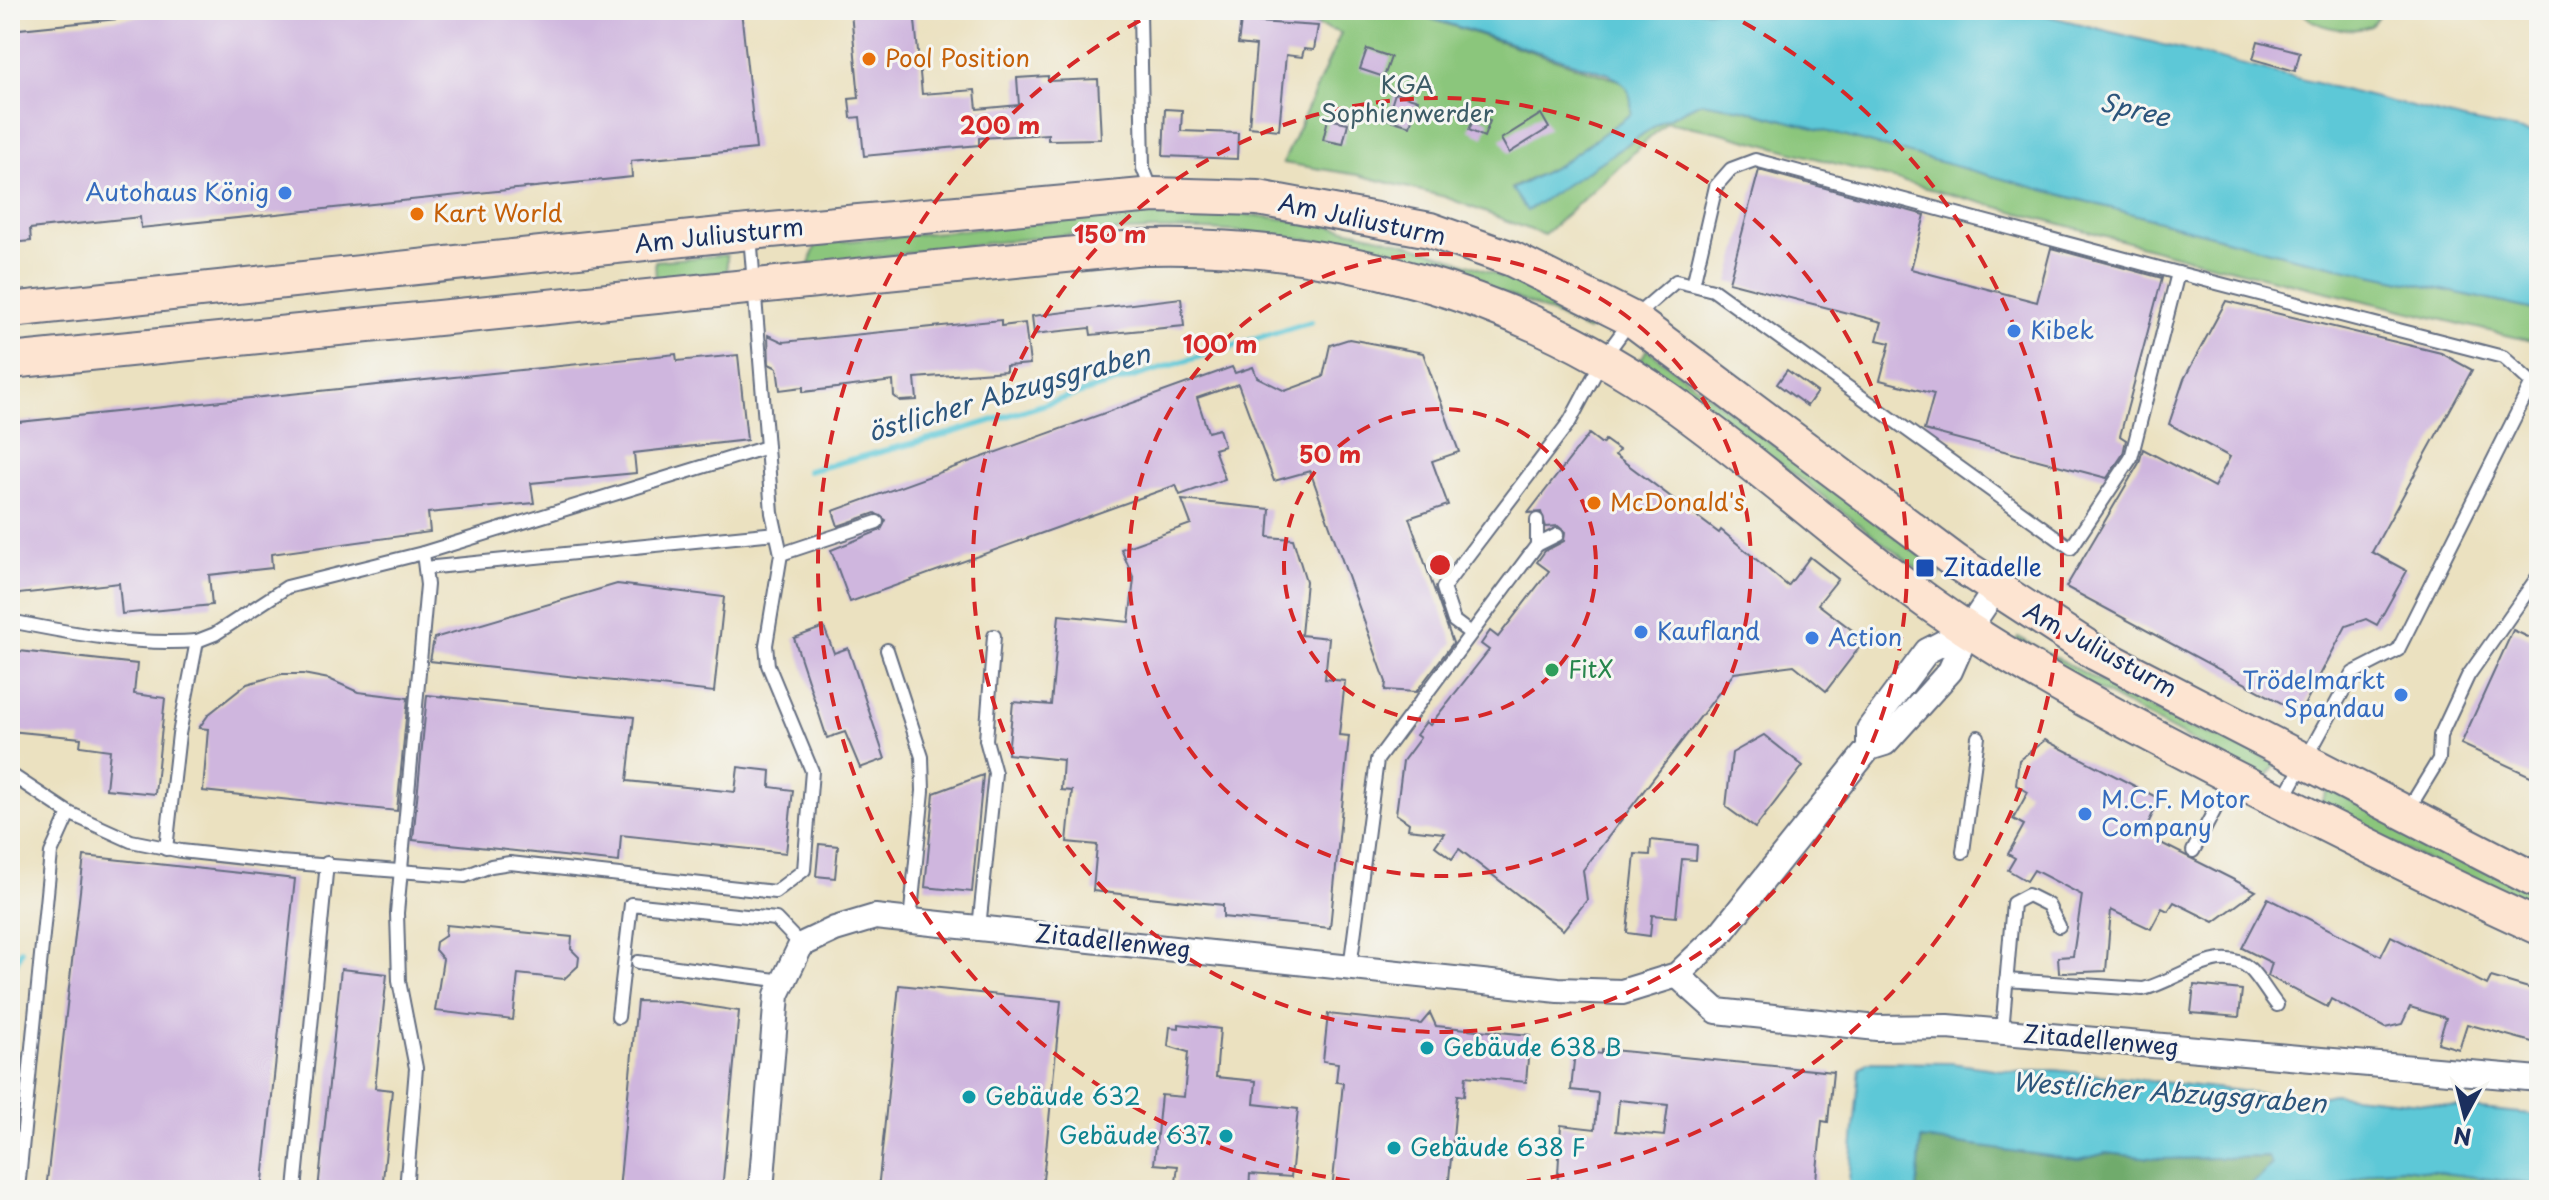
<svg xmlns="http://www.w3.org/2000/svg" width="2549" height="1200" font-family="'Playpen Sans',sans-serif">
<rect width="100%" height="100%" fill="#f6f6f2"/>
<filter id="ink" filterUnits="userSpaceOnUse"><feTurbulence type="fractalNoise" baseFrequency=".0125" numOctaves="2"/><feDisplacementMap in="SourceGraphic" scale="16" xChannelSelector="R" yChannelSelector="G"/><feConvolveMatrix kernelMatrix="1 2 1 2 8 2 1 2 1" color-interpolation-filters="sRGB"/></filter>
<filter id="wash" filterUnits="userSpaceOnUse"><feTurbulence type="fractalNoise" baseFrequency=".006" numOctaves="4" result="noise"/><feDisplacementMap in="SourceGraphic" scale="32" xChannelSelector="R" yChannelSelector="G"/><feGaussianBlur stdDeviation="1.8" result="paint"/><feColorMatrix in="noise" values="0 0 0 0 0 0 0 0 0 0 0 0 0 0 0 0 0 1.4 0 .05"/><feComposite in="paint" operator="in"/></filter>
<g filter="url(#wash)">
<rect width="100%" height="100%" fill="#ebe1c0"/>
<g fill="#8bc67c" stroke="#537a6d" stroke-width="2">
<polygon points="1270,10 1404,10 1624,82 1632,97 1631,114 1559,165 1512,188 1527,210 1663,121 1701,102 1743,109 2289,256 2539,311 2539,343 2195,260 1718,132 1667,122 1544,235 1445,197 1358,175 1283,163 1341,33"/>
<path d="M2301 10H2382L2371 26C2350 33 2314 30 2301 10Z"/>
<path d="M1173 210C1337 216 1448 246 1595 319L1588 331C1475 274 1354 238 1227 231 1089 224 947 250 809 265L816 244Z"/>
<polygon points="724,255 727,256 727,272 656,279 655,261"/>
<polygon points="1647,349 1942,572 1934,582 1676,383 1640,361"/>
<polygon points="2018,637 2183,726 2235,742 2276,764 2265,780 2014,644"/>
<polygon points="2328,789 2539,895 2539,915 2318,807"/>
<polygon points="2402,1168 2535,1184 2539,1190 2329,1190 2379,1170"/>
</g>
<polygon fill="#70ab6c" stroke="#466d65" stroke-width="2" points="1921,1139 2079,1160 2106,1153 2162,1159 2268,1157 2273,1165 2246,1190 1917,1190"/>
<g fill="#5dc8d7" stroke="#3c7c9a" stroke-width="2">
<path d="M1404 10H2024L2464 120 2539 134V311L2289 256 1743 109 1701 102 1662 121 1527 211 1512 189 1559 165 1631 114C1633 93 1627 84 1609 74Z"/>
<polygon points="1867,1062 1951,1063 2016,1072 2054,1070 2312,1099 2332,1094 2539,1115 2539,1185 2402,1168 2379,1170 2329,1190 2246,1190 2272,1165 2268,1157 2162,1159 2106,1153 2079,1160 1921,1139 1917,1190 1848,1190 1860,1069"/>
</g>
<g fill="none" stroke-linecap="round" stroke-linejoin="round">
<g stroke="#5dc8d7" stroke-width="6">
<polyline points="808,471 948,434 1311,322"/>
<polyline points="10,977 21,950"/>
</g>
</g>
<g id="blocks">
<g fill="#cfb6de" fill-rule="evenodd">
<polygon points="206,10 741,10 756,149 631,161 632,177 141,228 140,217 30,229 31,241 10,243 10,30"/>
<polygon points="914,10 922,94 975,90 977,109 1019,105 1017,78 1048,76 1048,81 1098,79 1101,139 1048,140 1048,134 979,138 979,145 864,156 860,117 851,118 850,108 849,99 859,98 851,12"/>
<polygon points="1241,21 1318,26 1314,50 1304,49 1302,57 1286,55 1279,130 1249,127 1256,46 1238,44"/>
<polygon points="2258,41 2300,52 2295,71 2253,59"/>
<polygon points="1367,49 1391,57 1384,77 1360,69"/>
<polygon points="1395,93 1418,100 1410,126 1387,119"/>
<polygon points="1165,109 1182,110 1181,131 1238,133 1237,159 1163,156"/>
<polygon points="1541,114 1549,128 1509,153 1501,139"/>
<polygon points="1475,115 1490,121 1484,137 1469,130"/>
<polygon points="1328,119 1348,123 1343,144 1323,140"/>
<polygon points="1759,170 1925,215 1911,269 2037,302 2051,248 2162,278 2120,436 2126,440 2123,454 2107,478 1924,430 1934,394 1880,380 1890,343 1877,340 1882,322 1729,282"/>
<polygon points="1181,298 1184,326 1091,335 1090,328 1034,334 1032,316"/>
<polygon points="2226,301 2441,353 2472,370 2372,552 2407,571 2377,625 2366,619 2346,626 2300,713 2066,587 2139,463 2143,449 2214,487 2230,457 2169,424 2184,379"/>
<polygon points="1001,320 1001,326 1025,323 1030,364 1006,366 1006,371 915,378 917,400 900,401 894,396 893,381 803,392 803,387 780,390 777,368 769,364 768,335 783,342"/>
<polygon points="1349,339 1423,353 1459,452 1432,461 1448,505 1409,518 1453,643 1416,692 1385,690 1386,682 1310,471 1274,481 1238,384 1197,398 1208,432 1219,429 1224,446 1214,449 1225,479 1180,495 1176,485 850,602 831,550 881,530 886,520 875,513 838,526 833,511 1232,367 1235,373 1253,367 1257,377 1285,391 1323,377 1330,345"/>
<polygon points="676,354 677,361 738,355 747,440 634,453 636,473 531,483 534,503 428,513 430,532 271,554 272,568 209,575 212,605 122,614 119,583 10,595 10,423"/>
<polygon points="1787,370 1817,392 1807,406 1777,384"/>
<polygon points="1589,434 1602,444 1605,440 1619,450 1615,455 1719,533 1721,530 1788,586 1810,557 1838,579 1818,604 1852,630 1849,634 1862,644 1826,691 1794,665 1734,673 1583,870 1587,900 1563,930 1459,849 1452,859 1435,846 1444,833 1408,829 1409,823 1396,814 1403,761 1420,738 1416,735 1426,722 1430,725 1489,650 1481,644 1490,631 1498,637 1549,571 1537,562 1545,551 1564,541 1565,532 1558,526 1546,527 1541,512 1528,513"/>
<polygon points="1182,500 1270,509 1268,537 1293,539 1306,581 1301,635 1329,638 1325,679 1345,681 1339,735 1349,736 1330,928 1223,917 1223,905 1093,891 1097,845 1067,842 1072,791 1061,790 1063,760 1008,754 1013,702 1051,705 1059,615 1129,622 1134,579 1121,549 1191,524"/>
<polygon points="617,584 724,597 714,692 430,661 434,638"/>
<polygon points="824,627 834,653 848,648 885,759 860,768 845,732 827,738 794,638"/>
<polygon points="2513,630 2539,642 2539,780 2461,744"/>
<polygon points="10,650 137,664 134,694 165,698 155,794 106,789 110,750 80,746 81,738 10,731"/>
<polygon points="303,674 329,679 358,692 408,698 397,811 203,791 208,729 199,728 209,714 247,684 282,674"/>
<polygon points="427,695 634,717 627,781 735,792 738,767 771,771 770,787 793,790 786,853 621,835 619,862 413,840"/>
<polygon points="1764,735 1803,766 1755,828 1726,807 1732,753"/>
<polygon points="2045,740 2160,799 2143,834 2256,891 2214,922 2174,902 2168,911 2162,908 2151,929 2111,910 2106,971 2059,973 2058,957 2073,956 2082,895 2034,870 2027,881 2008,870 2015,858 2008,854 2024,825 2013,819 2028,792 2016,785 2019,760"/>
<polygon points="983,775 972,892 925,887 934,793"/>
<polygon points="1651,840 1697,845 1696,860 1682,859 1676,917 1652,915 1650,936 1627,933 1635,854 1650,855"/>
<polygon points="819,844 838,846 835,878 816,876"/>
<polygon points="84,856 295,879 262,1190 46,1190"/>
<polygon points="2268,898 2381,956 2391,936 2487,985 2491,977 2539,991 2539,1044 2467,1024 2459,1049 2438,1043 2446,1018 2410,1007 2402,1024 2385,1028 2331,999 2327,1007 2268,976 2272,963 2242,948"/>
<polygon points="446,925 572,937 571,949 579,957 578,966 564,979 518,974 513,1020 435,1011 443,959 435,950 436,942 445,936"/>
<polygon points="341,969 387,974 375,1088 392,1090 382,1190 318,1190"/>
<polygon points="899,985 1061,1001 1042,1190 878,1190"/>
<polygon points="2194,985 2242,990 2239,1017 2191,1013"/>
<polygon points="637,1001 679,1002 739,1011 722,1190 619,1190"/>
<polygon points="1430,1013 1436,1026 1530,1035 1526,1082 1466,1076 1464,1096 1457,1095 1448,1190 1332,1190 1343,1083 1336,1082 1338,1063 1323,1061 1328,1014 1421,1024"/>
<polygon points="1179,1024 1220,1029 1216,1077 1256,1081 1254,1104 1298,1109 1291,1177 1250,1174 1249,1190 1175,1190 1178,1166 1154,1164 1161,1095 1184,1097 1188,1052 1168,1046 1170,1027 1179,1028"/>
<path d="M1602 1049 1833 1072 1828 1122 1822 1121 1815 1190H1557L1561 1125 1595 1129 1598 1093 1571 1090 1575 1051 1602 1054ZM1619 1100 1668 1105 1664 1136 1616 1131Z"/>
</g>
</g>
</g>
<g filter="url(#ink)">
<use href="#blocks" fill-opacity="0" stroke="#646d80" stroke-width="2"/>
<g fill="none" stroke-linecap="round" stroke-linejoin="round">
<defs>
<g id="lane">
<polyline points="1140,12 1143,168 1152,191"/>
<polyline points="2178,273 2503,357 2532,383 2398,650 2353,673 2284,799"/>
<polyline points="1537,520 1537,545 1557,535"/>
<polyline points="781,554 877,522"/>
<polyline points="425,568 776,533"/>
<path d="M10 621C70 633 136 646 197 641"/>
<polyline points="1470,633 1454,621 1443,588 1570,421 1604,357 1632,319 1676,281 1693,285 1716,186 1731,169 1755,160 2178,273 2131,458 2071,548 1713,290 1693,285"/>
<polyline points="887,650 922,757 923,791 910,921"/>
<polyline points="10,774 69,813 131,841 181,851 280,862 465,876 491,866 510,863 775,892 804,870 812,771 768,665 766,645 781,554 772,513 767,447"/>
<polyline points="2408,810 2439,759 2440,736 2468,676 2539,575"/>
<polyline points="166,849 179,734 197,641 215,634 287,587 423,553 767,447 750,235"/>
<polyline points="2193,851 2231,779"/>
<polyline points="1963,852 1978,737"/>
<polyline points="979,928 995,773 986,740 994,636"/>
<polyline points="638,962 784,981"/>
<polyline points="1350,968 1377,760 1537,545"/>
<path d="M2006 980 2143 989C2176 982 2220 942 2250 969 2260 979 2268 994 2277 1005"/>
<polyline points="618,1017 631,904 776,919 801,945"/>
<polyline points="2002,1032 2013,903 2028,895 2048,905 2059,926"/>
<polyline points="18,1190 51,853 69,813"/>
<polyline points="295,1190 327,863"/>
<polyline points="406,1190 416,1068 399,981 397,913 427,585 423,553"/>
</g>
<g id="street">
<polyline points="1869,748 1869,729 1927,651 1968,630"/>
<polyline points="1677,975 1717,1011 1877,1028 1948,1027 2539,1079"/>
<polyline points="761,1190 777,995 801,945 835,929 875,917 1558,990 1622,992 1677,975 1720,934 1869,748 1885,743 1950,671 1968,630 1995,590"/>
</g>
<g id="secondary">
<polyline points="10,310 749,232 1154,195 1258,198 1430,230 1512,259 1632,319 1956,562 2096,653 2539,882"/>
<path d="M10 361 1145 247C1331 242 1515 293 1668 400 1771 472 1864 562 1970 631 2050 683 2135 726 2219 770 2324 824 2431 878 2539 927"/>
</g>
</defs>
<use href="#lane" stroke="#646d80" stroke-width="16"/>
<use href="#street" stroke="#646d80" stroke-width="28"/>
<use href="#secondary" stroke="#646d80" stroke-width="38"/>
<use href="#lane" stroke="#fff" stroke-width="12"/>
<use href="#street" stroke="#fff" stroke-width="24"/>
<use href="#secondary" stroke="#fde4d1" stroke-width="34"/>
</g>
</g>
<g fill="none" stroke="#d62828" stroke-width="4" stroke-dasharray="14 10">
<circle cx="1440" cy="565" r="156"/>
<circle cx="1440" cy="565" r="311"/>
<circle cx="1440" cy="565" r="467"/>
<path d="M1722 11A622 622 0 1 1 1158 11"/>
</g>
<g fill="#e8710a" stroke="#f6f6f2" stroke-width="3">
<circle cx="869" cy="59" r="8"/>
<circle cx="417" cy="214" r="8"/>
<circle cx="1594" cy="503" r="8"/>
</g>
<g fill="#3f7fe0" stroke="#f6f6f2" stroke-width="3">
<circle cx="285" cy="193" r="8"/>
<circle cx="2014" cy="331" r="8"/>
<circle cx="1641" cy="632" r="8"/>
<circle cx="1812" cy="638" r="8"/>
<circle cx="2401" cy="695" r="8"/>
<circle cx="2085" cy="814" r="8"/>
</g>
<rect fill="#1a4fb4" stroke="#f6f6f2" stroke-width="3" x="1915" y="558" width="20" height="20" rx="4"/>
<circle fill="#2e9e5b" stroke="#f6f6f2" stroke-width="3" cx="1552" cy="670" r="8"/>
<g fill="#0f9aa8" stroke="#f6f6f2" stroke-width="3">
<circle cx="1427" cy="1048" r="8"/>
<circle cx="969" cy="1097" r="8"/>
<circle cx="1226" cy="1136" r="8"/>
<circle cx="1394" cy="1148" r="8"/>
</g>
<g text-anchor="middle" stroke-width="6" stroke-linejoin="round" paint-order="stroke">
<g font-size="24" fill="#c56008" stroke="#f6f6f2" text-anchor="start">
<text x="885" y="67">Pool Position</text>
<text x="433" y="222">Kart World</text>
<text x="1610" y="511">McDonald's</text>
</g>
<g font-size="24" fill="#3d5c67" stroke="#f6f6f2">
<text x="1407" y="94">KGA<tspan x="1407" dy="28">Sophienwerder</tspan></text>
</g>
<g font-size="24" fill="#366cbe" stroke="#f6f6f2" text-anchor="start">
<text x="269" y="201" text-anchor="end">Autohaus König</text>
<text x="2030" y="339">Kibek</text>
<text x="1657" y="640">Kaufland</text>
<text x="1828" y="646">Action</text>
<text x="2385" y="689" text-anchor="end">Trödelmarkt<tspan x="2385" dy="28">Spandau</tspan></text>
<text x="2101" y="808">M.C.F. Motor<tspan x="2101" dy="28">Company</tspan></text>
</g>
<g font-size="24" fill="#1b2f5e" stroke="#f6f6f2">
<text transform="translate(1362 220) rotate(12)" y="8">Am Juliusturm</text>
<text transform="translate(719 236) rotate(-6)" y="8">Am Juliusturm</text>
<text transform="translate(2100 650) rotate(29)" y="8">Am Juliusturm</text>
<text transform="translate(1113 942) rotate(6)" y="8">Zitadellenweg</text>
<text transform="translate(2101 1041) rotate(5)" y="8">Zitadellenweg</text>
</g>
<g font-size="24" fill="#164399" stroke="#f6f6f2" text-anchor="start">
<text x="1943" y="576">Zitadelle</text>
</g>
<g font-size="24" fill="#27864d" stroke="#f6f6f2" text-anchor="start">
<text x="1568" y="678">FitX</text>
</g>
<g font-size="24" fill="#0d838f" stroke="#f6f6f2" text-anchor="start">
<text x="1443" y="1056">Gebäude 638 B</text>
<text x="985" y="1105">Gebäude 632</text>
<text x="1210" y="1144" text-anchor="end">Gebäude 637</text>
<text x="1410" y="1156">Gebäude 638 F</text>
</g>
<g font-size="26" font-style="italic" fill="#2c557c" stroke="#f6f6f2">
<text transform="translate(2135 110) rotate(14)" y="9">Spree</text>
<text transform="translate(1009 393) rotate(-16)" y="9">östlicher Abzugsgraben</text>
<text transform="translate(2169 1093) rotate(4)" y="9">Westlicher Abzugsgraben</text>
</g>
</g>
<circle cx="1440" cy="565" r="12" fill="#d62828" stroke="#f6f6f2" stroke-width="4"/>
<g font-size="24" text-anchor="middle" font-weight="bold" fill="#d62828" stroke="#f6f6f2" stroke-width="6" stroke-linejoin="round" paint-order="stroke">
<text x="1000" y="134">200 m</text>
<text x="1110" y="243">150 m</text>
<text x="1220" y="353">100 m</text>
<text x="1330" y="463">50 m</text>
</g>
<rect width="2549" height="1200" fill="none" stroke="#f6f6f2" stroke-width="40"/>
<g transform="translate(2465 1116) rotate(187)" stroke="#f6f6f2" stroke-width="6" paint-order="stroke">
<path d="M0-6L14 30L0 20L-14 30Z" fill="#1b2f5e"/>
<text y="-12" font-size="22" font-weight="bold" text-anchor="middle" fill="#1b2f5e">N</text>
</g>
</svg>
